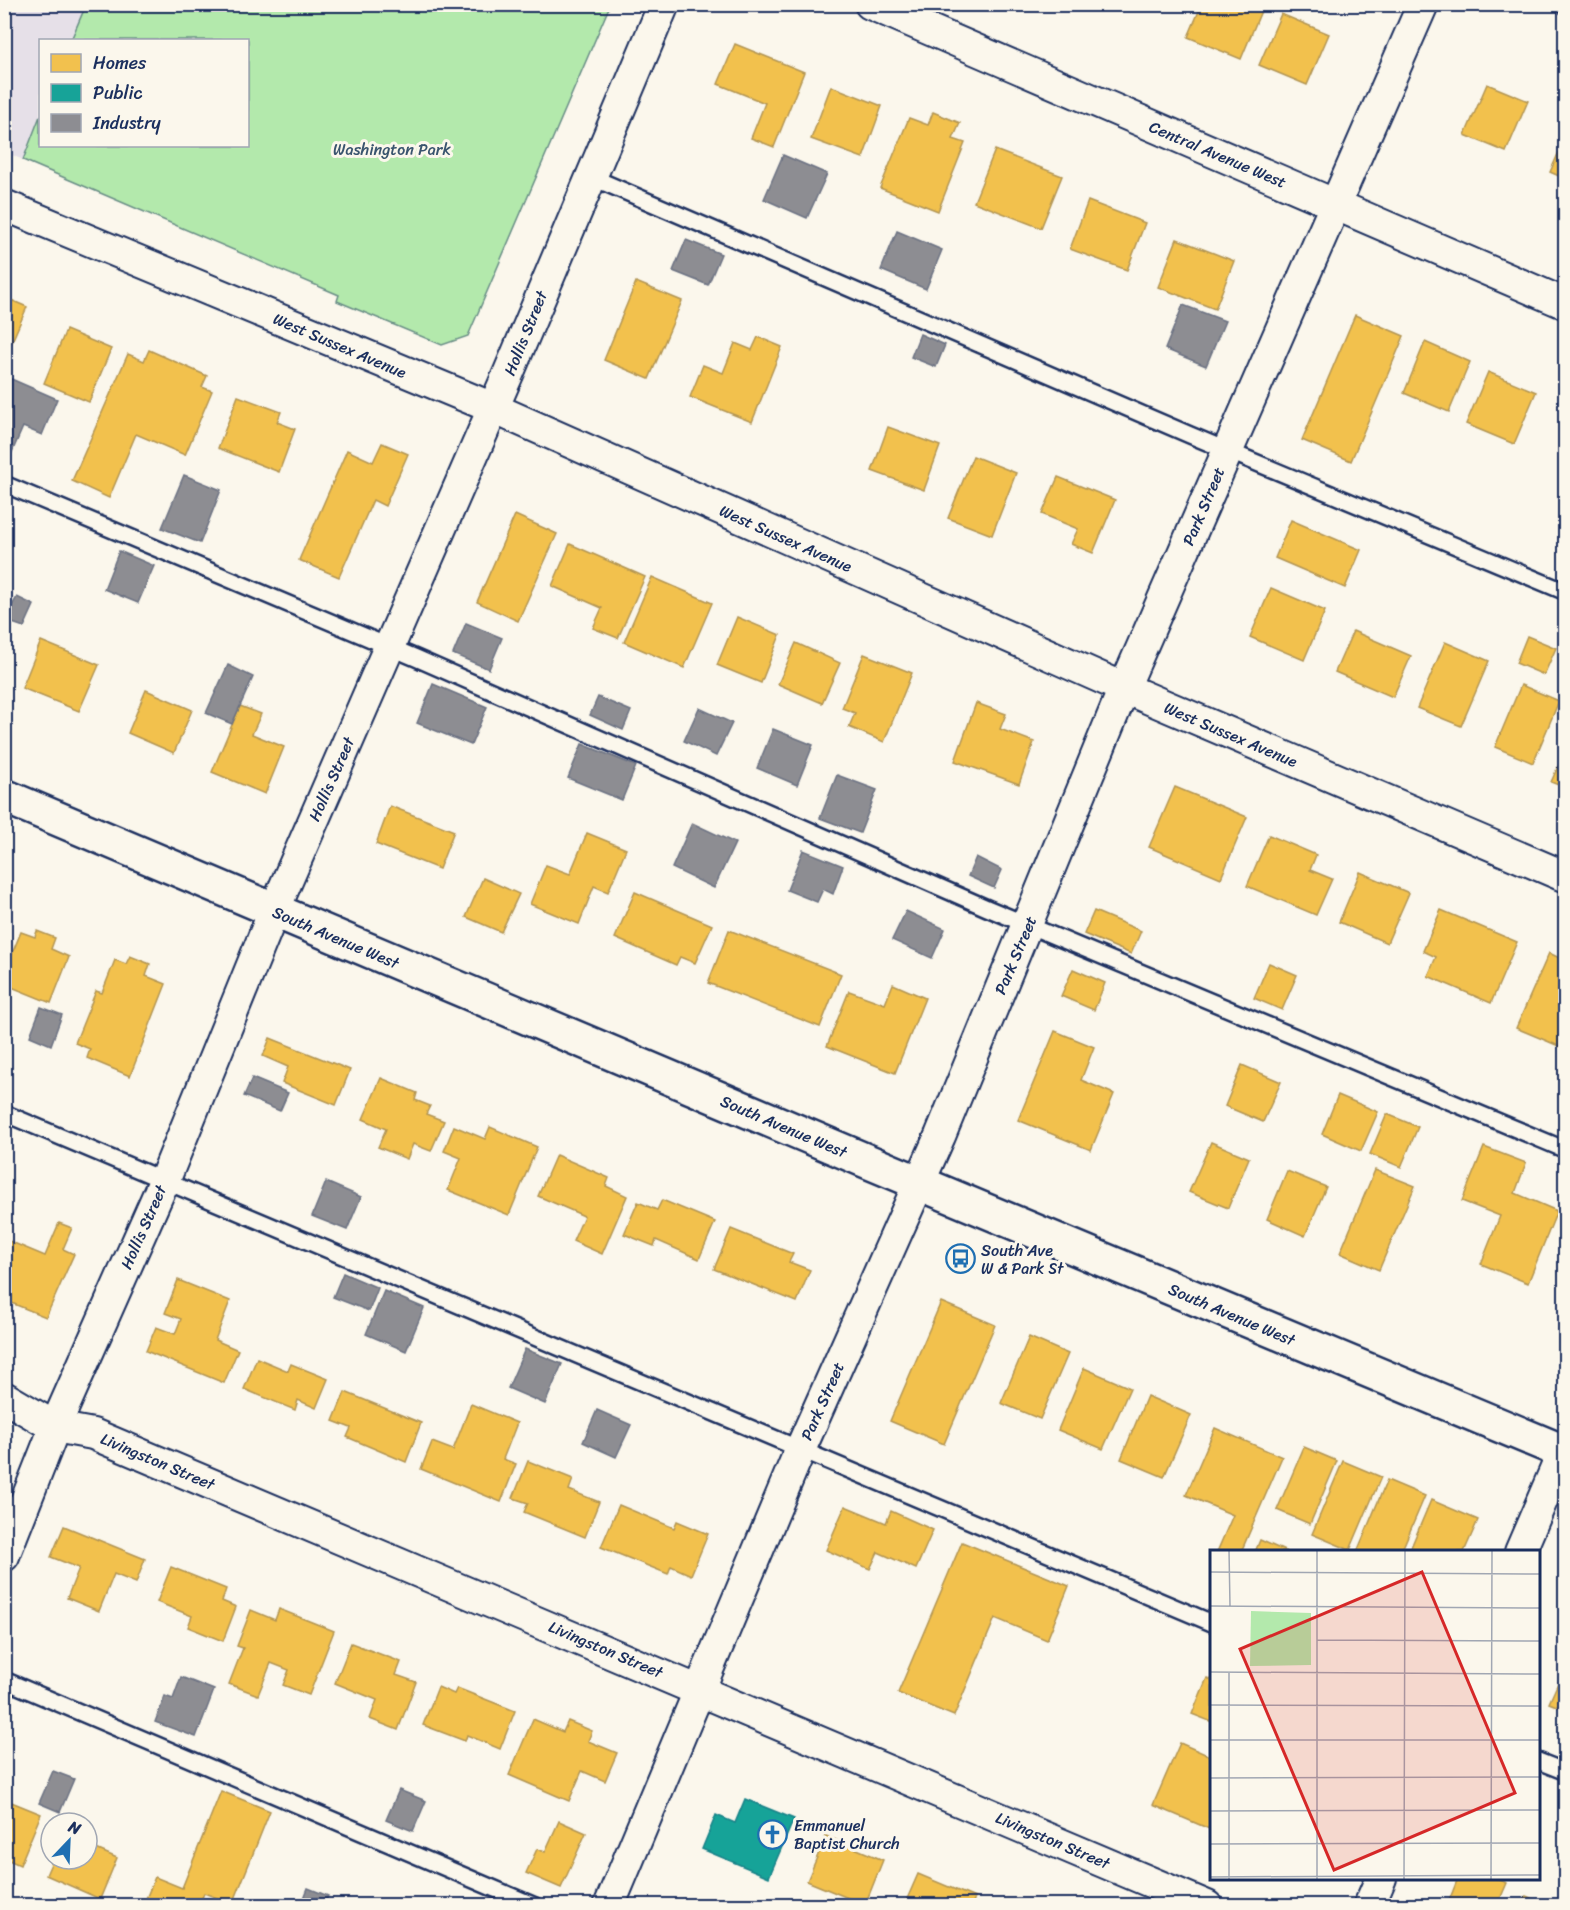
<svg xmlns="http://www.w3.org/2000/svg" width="1570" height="1910" font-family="Sriracha,sans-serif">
<rect width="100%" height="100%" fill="#fbf7ec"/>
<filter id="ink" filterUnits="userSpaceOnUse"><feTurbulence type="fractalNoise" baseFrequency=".0167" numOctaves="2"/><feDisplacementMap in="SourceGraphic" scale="12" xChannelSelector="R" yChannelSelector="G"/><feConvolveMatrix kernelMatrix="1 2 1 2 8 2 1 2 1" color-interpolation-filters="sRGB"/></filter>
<g filter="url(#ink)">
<polygon fill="#e6e0e8" points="4,5 86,5 71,40 40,40 40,116 23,160 5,152"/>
<polygon fill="#b3e9ac" stroke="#678c85" stroke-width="1.5" points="86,5 86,4 610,5 468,336 442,345 337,301 339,295 23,160 40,116 40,146 248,146 248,40 71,40"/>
<g fill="#f2c14e" stroke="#b29553" stroke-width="1.5">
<polygon points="1202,4 1246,4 1261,11 1241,59 1188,37"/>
<polygon points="1281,14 1329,34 1307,85 1259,65"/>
<polygon points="735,44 804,72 774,147 751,138 765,103 718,84"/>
<polygon points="1487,84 1528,101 1506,152 1465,135"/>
<polygon points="831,86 882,106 863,158 811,139"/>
<polygon points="933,112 960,123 953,139 965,143 938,211 880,188 909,118 928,125"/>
<polygon points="1566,136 1566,179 1550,172"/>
<polygon points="995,150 1062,176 1041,228 974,202"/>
<polygon points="1088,201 1145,223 1127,270 1070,249"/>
<polygon points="1177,239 1234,261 1215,309 1158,287"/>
<polygon points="636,282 682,301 649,379 604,360"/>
<polygon points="4,297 27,307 4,360"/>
<polygon points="1355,315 1404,336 1351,461 1302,440"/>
<polygon points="66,330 111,349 89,402 44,383"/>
<polygon points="758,337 782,347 752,422 690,397 703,365 723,373 735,343 752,350"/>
<polygon points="1425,342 1470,362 1449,412 1404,393"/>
<polygon points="149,350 207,376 202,387 212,391 185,455 136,434 109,498 72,481 128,354 144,361"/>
<polygon points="1488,372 1536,392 1514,444 1466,424"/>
<polygon points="238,396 281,412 277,422 295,429 279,472 218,448"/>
<polygon points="888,427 940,446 924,490 872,471"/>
<polygon points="382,443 408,454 385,506 373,500 339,577 299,560 347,450 373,462"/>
<polygon points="973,456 1016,473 992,535 948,518"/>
<polygon points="1566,457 1566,471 1561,468"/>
<polygon points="1058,477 1115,500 1093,553 1071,544 1078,529 1042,514"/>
<polygon points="515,515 557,534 518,621 477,602"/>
<polygon points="1291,520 1361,550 1345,588 1275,558"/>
<polygon points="570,544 645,577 618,638 593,628 602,608 552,586"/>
<polygon points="652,577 712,603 684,668 624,642"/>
<polygon points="1271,588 1325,611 1304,660 1250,637"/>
<polygon points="737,617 780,635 761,683 717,665"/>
<polygon points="1353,631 1411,656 1393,697 1335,672"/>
<polygon points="1527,636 1556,648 1544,675 1516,663"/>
<polygon points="41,641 99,665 79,711 22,688"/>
<polygon points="1445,642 1489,661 1461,726 1417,708"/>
<polygon points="796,643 840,663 822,703 778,684"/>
<polygon points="864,654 912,673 884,742 849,727 855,713 842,708"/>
<polygon points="1521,685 1559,701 1533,763 1495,747"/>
<polygon points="146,690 192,710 174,753 128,733"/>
<polygon points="976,703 1006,714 1000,729 1034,742 1019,784 955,761"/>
<polygon points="240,706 261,714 252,734 284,747 265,794 212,772"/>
<polygon points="1566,749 1566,788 1551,782"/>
<polygon points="1175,787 1247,817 1221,878 1149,847"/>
<polygon points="390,806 454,831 439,869 376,844"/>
<polygon points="587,833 626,849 608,892 594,886 579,924 530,904 546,865 570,874"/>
<polygon points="1269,835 1316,855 1310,870 1332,879 1316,915 1247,886"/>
<polygon points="1360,872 1409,893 1387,943 1339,922"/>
<polygon points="483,878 519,894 501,932 466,917"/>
<polygon points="635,892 712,925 695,963 680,957 676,965 615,938"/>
<polygon points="1441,910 1517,942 1491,1003 1428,976 1436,957 1423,951"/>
<polygon points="1094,911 1141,931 1131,954 1084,934"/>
<polygon points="729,930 841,974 820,1027 708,983"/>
<polygon points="37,931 55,938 51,949 69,957 51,1003 4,984 4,973 21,932 35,937"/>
<polygon points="1549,953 1566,961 1566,1049 1516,1028"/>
<polygon points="130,956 150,964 146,976 166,984 130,1076 87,1058 90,1049 75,1043 96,991 102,993 115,960 126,964"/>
<polygon points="1269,963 1297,975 1282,1010 1254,998"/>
<polygon points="1073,969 1105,983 1094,1010 1061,996"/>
<polygon points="893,984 925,998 895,1073 827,1046 849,991 885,1004"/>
<polygon points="1055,1031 1094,1047 1081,1080 1114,1094 1091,1150 1018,1120"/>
<polygon points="270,1038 350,1070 336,1105 282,1083 288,1067 263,1056"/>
<polygon points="1242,1065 1281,1082 1263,1122 1225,1106"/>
<polygon points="381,1078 417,1093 415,1100 430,1106 426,1114 444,1121 431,1151 413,1144 407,1159 378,1147 386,1129 363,1119"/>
<polygon points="1338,1095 1378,1112 1361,1151 1322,1134"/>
<polygon points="1387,1114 1418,1127 1401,1167 1370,1154"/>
<polygon points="454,1126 485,1139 490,1127 537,1147 509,1215 448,1190 461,1158 444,1151"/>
<polygon points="1211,1142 1249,1158 1228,1208 1189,1192"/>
<polygon points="1484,1147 1526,1163 1515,1193 1557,1211 1528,1283 1481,1264 1500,1216 1462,1201"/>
<polygon points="556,1155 609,1178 606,1186 627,1196 602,1254 573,1241 584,1216 538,1196"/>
<polygon points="1375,1170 1415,1186 1379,1270 1340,1253"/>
<polygon points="1287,1171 1326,1187 1305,1236 1267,1219"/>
<polygon points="662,1200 715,1222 699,1259 656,1240 654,1246 624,1234 638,1202 657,1210"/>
<polygon points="59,1223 72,1228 63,1249 74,1254 46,1317 4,1300 4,1252 9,1241 45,1256"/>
<polygon points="731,1229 793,1254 789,1262 810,1270 797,1302 714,1269"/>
<polygon points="178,1280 230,1301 215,1340 238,1350 224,1383 146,1351 156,1327 175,1334 181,1319 165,1313"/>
<polygon points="941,1302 995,1325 944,1444 890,1421"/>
<polygon points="1029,1337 1068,1354 1040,1419 1001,1403"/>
<polygon points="257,1358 288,1371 291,1364 328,1379 316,1408 298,1400 295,1410 244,1389"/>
<polygon points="1084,1368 1130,1388 1103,1449 1058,1430"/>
<polygon points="345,1392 421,1423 406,1462 347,1437 351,1428 333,1421"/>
<polygon points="1147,1396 1191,1415 1164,1477 1121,1459"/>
<polygon points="471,1404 517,1423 503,1459 516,1464 501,1502 421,1469 432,1442 453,1450"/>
<polygon points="1215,1428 1282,1457 1241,1552 1217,1552 1233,1515 1186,1495"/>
<polygon points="1304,1447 1337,1461 1310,1524 1277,1510"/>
<polygon points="528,1461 573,1479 569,1490 599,1502 585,1537 524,1512 528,1503 513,1498"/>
<polygon points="1343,1461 1381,1477 1350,1550 1312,1534"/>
<polygon points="1387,1480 1425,1496 1401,1552 1357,1552"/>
<polygon points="1431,1500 1478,1520 1464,1552 1409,1552"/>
<polygon points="619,1505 674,1528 677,1521 708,1534 691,1575 671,1566 668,1574 601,1547"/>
<polygon points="845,1506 886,1523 891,1511 933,1530 916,1569 878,1552 870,1569 826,1550"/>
<polygon points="64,1526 145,1559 136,1583 114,1574 99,1611 67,1598 79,1568 51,1557"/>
<polygon points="1260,1540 1287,1552 1255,1552"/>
<polygon points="962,1542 1069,1586 1047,1640 995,1618 954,1716 898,1693"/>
<polygon points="171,1567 226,1589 222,1601 236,1607 223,1641 188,1627 192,1616 157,1602"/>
<polygon points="279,1609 334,1631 309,1695 283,1685 289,1670 271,1663 258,1695 229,1684 243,1648 237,1646 251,1610 275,1620"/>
<polygon points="351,1643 401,1662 396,1675 416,1682 398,1730 370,1719 377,1700 335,1683"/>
<polygon points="1566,1665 1566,1710 1549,1703"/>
<polygon points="1207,1678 1212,1680 1212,1722 1192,1714"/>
<polygon points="438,1687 454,1694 457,1688 515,1711 500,1749 467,1735 465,1741 423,1725"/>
<polygon points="533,1719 563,1732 568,1721 592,1731 588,1741 617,1753 605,1781 582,1771 569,1801 509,1775"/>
<polygon points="1180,1743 1212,1757 1212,1830 1153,1805"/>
<polygon points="221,1791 270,1811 233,1904 204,1893 199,1906 143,1906 155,1877 182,1888"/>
<polygon points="4,1799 41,1814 20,1865 4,1858"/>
<polygon points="559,1821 586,1833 561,1888 526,1873 537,1849 545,1852"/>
<polygon points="826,1836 883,1860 865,1905 807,1881"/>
<polygon points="87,1845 117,1858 100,1899 46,1875 53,1859 87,1859"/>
<polygon points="918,1874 975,1898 972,1906 904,1906"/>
<polygon points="1458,1878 1495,1878 1507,1883 1497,1906 1447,1906"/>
<polygon points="1526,1896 1549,1906 1522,1906"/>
<polygon points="245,1900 258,1906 243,1906"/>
</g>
<polygon fill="#17a398" stroke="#188087" stroke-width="1.5" points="745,1799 794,1819 769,1877 702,1849 716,1815 735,1823"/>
<g fill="#8d8d92" stroke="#6b7182" stroke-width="1.5">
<polygon points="783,155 827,174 807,218 764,199"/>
<polygon points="897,231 942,250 926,289 881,270"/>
<polygon points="686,240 721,254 708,285 673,271"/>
<polygon points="1183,305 1225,321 1206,366 1165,349"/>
<polygon points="920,334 945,345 936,367 911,357"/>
<polygon points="9,378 57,399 42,435 23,427 9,459 4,457 4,388"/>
<polygon points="184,475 221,490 200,543 162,528"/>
<polygon points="119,551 154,566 138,603 104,589"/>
<polygon points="17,597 34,605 24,627 4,620"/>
<polygon points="466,623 502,638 489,669 453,654"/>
<polygon points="228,665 253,677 232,724 206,713"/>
<polygon points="433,684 487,707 471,745 417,723"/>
<polygon points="598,697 631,711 623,730 590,715"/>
<polygon points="699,708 732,723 716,756 684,741"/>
<polygon points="773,729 813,745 797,785 757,768"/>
<polygon points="582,744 636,766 622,800 568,778"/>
<polygon points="837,775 877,790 860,833 820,818"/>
<polygon points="692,823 735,843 714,888 672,868"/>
<polygon points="803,850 843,866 833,894 823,889 817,902 787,890"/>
<polygon points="976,857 1002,870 994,888 968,876"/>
<polygon points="906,911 945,929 932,958 892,940"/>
<polygon points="41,1007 62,1015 51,1045 30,1036"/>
<polygon points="252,1078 288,1093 280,1111 244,1096"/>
<polygon points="326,1182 361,1197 347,1230 312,1216"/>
<polygon points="343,1273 378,1288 369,1311 333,1297"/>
<polygon points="384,1291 424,1308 406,1351 366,1334"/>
<polygon points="525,1349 562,1364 545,1404 508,1388"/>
<polygon points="597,1410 631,1425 616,1457 583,1442"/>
<polygon points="181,1677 214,1690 196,1737 155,1722 165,1696 173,1699"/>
<polygon points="53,1771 74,1779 60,1812 39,1803"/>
<polygon points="399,1790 426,1801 413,1831 386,1820"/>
<polygon points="308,1888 328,1896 324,1906 301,1906"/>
</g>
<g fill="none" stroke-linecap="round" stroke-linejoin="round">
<defs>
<g id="lane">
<polyline points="1563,4 1566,6"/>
<polyline points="589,176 1190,435 1566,592"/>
<polyline points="4,484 416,658 987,908 1566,1150"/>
<polyline points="4,1113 1212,1623"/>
<polyline points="4,1680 535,1906"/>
<polyline points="1538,1761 1566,1772"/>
</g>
<g id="street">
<polyline points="870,4 1566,304"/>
<polyline points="4,205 493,408 1124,688 1566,877"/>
<polyline points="4,1397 55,1427 93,1434 1207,1906"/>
<polyline points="1520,1552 1566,1445"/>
<polyline points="4,1556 55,1427 165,1179 274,911 509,372 664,4"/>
<polyline points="609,1906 800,1450 940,1136 1124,688 1423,4"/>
<polyline points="1369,1906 1381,1878"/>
</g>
<polyline id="secondary" points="4,796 862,1159 1566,1453"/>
</defs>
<use href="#lane" stroke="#1b2f5e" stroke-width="20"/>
<use href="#street" stroke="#1b2f5e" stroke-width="34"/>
<use href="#secondary" stroke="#1b2f5e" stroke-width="38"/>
<polyline stroke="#1b2f5e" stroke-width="4" stroke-dasharray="6 4.5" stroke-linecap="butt" points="4,20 11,4"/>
<use href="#lane" stroke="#fbf7ec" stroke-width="15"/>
<use href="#street" stroke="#fbf7ec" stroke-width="30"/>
<use href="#secondary" stroke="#fbf7ec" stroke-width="33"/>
</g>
</g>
<defs>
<symbol id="bus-ring" viewBox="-11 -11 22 22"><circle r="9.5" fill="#fbf7ec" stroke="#1f6fb2" stroke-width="1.5"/><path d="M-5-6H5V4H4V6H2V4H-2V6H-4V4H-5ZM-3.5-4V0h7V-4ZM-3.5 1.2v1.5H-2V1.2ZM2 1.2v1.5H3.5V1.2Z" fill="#1f6fb2"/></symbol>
<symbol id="church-ring" viewBox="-11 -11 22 22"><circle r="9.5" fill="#fbf7ec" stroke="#1f6fb2" stroke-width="1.5"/><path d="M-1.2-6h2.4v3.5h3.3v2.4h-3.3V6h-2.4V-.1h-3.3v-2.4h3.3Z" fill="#1f6fb2"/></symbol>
</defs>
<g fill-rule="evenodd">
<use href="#bus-ring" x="944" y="1242" width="33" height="33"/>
<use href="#church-ring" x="756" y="1818" width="33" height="33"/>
</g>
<g text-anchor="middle" stroke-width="6" stroke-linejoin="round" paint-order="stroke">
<g font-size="16" fill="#39546e" stroke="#fbf7ec">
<text x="392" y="155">Washington Park</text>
</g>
<g font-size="16" fill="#1b2f5e" stroke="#fbf7ec">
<text transform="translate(1218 154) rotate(23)" y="6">Central Avenue West</text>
<text transform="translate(525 333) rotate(-68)" y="6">Hollis Street</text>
<text transform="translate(340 345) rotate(23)" y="6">West Sussex Avenue</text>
<text transform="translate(1203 506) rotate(-67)" y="6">Park Street</text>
<text transform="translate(786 538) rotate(24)" y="6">West Sussex Avenue</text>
<text transform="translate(1231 734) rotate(23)" y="6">West Sussex Avenue</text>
<text transform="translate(331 779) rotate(-66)" y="6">Hollis Street</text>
<text transform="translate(336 937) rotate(23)" y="6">South Avenue West</text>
<text transform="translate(1015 955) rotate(-67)" y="6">Park Street</text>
<text transform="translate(784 1126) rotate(23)" y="6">South Avenue West</text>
<text transform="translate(143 1227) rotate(-66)" y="6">Hollis Street</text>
<text transform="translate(1232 1314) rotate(23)" y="6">South Avenue West</text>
<text transform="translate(822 1401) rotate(-66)" y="6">Park Street</text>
<text transform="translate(158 1461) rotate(23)" y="6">Livingston Street</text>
<text transform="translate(606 1649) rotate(23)" y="6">Livingston Street</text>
<text transform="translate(1053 1840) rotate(23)" y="6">Livingston Street</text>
</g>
<g font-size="16" fill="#1b2f5e" stroke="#fbf7ec" text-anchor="start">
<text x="981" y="1256">South Ave<tspan x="981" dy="18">W &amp; Park St</tspan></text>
<text x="794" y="1831">Emmanuel<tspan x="794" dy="18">Baptist Church</tspan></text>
</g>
</g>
<g transform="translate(1210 1550)">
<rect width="330" height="330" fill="#fbf7ec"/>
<path d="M41 61 101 63V115L40 116Z" fill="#b3e9ac"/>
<path fill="none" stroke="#a1a7b3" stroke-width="1.5" d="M19 0 20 56M107 0V330M0 22 330 24M0 56 330 58M107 90 330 91M0 122 330 124M0 155 330 156M0 190H330M0 228 330 227M0 261 330 260M0 294 330 293M0 327 330 325M19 330V122M194 330 195 0M281 330 282 0"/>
<path fill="#d62828" fill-opacity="0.15" stroke="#d62828" stroke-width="3" d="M212 22 305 243 124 320 30 99Z"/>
<rect width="330" height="330" fill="none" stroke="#1b2f5e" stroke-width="3"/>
</g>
<rect width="1570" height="1910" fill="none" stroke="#fbf7ec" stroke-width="24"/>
<rect x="12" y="12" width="1546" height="1886" fill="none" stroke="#1b2f5e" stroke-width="2" filter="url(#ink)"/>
<rect x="39" y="39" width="210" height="108" fill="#fbf7ec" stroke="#a1a7b3" stroke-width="1.5"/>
<rect x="51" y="54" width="30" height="18" fill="#f2c14e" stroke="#a1a7b3" stroke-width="1.5"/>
<text x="93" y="69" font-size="18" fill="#1b2f5e">Homes</text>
<rect x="51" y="84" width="30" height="18" fill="#17a398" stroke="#a1a7b3" stroke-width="1.5"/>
<text x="93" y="99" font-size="18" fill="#1b2f5e">Public</text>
<rect x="51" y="114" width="30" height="18" fill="#8d8d92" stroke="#a1a7b3" stroke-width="1.5"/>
<text x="93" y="129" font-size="18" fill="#1b2f5e">Industry</text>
<g transform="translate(69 1841) rotate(23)"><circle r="28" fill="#fbf7ec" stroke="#a1a7b3" stroke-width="1.5"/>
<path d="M0-4.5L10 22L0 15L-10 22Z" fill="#1f6fb2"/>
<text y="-9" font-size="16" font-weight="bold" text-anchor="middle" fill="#1b2f5e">N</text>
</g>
</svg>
